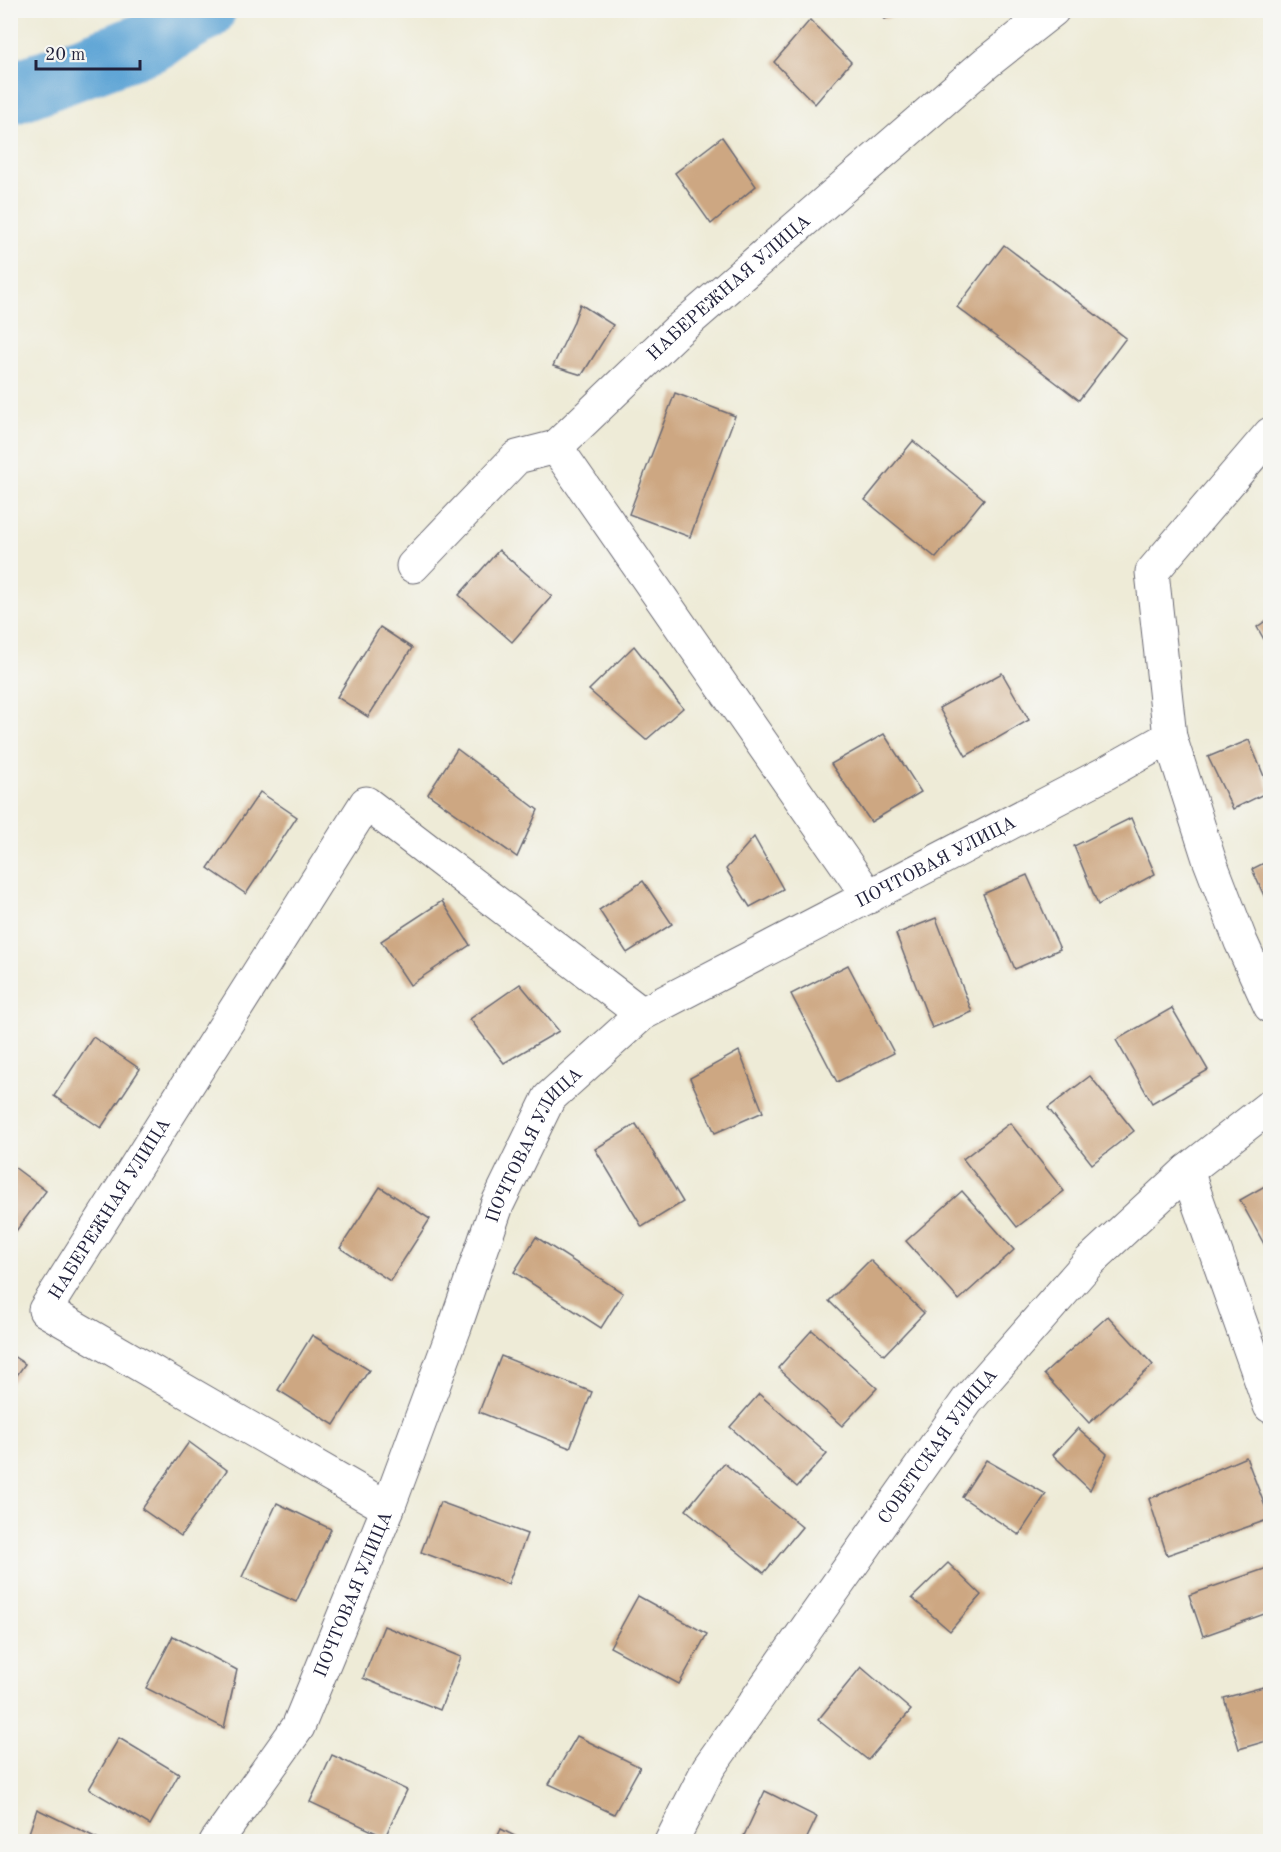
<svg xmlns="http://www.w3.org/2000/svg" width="1281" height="1852" font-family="'Old Standard TT',serif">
<rect width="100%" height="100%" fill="#f6f6f2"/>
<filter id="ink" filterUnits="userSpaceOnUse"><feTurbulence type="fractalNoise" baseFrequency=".0167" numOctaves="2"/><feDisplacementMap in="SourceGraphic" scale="12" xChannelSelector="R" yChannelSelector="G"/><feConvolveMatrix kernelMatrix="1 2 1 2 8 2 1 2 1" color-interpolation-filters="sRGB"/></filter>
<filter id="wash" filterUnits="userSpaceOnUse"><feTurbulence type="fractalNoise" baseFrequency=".008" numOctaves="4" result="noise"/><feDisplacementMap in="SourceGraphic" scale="24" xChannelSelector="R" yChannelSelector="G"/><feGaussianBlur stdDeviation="1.35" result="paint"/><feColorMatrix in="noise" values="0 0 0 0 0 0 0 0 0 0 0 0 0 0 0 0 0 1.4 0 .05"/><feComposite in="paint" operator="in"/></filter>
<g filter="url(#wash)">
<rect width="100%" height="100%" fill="#eeebd7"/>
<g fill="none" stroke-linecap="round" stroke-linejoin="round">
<polyline stroke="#61a6d6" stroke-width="62" points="10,94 152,41 205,10"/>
</g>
<g id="blocks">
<g fill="#cda782">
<polygon points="877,10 905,10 885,19"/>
<polygon points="810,20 851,62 815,104 774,62"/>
<polygon points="722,137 756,186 711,224 675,173"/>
<polygon points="1004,245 1126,338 1079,400 957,307"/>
<polygon points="580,304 613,325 582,375 553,366 573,324"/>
<polygon points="675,393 735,416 690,537 629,514"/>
<polygon points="913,441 984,499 936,558 865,500"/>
<polygon points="499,550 552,596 512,642 459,595"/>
<polygon points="1270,618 1270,650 1257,627"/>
<polygon points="380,627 412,648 368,717 337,697"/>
<polygon points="634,646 683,708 646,740 589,690"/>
<polygon points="1002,673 1029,720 966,756 939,708"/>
<polygon points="884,734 921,792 871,822 831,764"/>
<polygon points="1249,740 1270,791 1233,809 1208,757"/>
<polygon points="457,749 538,810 517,857 428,794"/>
<polygon points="260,792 297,817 246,894 208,868"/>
<polygon points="1131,818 1155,874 1098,905 1074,846"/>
<polygon points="754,837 783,889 750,907 726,869"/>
<polygon points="1270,860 1270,909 1252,869"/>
<polygon points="1027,875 1060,949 1015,969 983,894"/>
<polygon points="643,881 672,924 627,953 599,910"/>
<polygon points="442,901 470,945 410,985 381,941"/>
<polygon points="936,918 972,1012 932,1028 896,934"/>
<polygon points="848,965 894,1053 837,1082 791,994"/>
<polygon points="520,984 559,1031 504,1063 470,1019"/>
<polygon points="1172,1008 1208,1070 1152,1103 1116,1040"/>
<polygon points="93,1037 140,1069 101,1128 54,1096"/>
<polygon points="739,1051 763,1112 715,1133 690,1078"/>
<polygon points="1090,1076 1134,1131 1092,1164 1048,1108"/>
<polygon points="1010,1123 1064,1191 1017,1227 963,1159"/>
<polygon points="636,1124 683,1202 642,1227 595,1149"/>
<polygon points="10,1164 46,1191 10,1239"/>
<polygon points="1270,1183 1270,1255 1240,1200"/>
<polygon points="380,1187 430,1219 390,1281 340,1248"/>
<polygon points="962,1191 1014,1250 959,1300 906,1241"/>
<polygon points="536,1237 623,1293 601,1328 514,1272"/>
<polygon points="870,1260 924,1313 884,1355 829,1301"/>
<polygon points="1108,1316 1153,1365 1089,1423 1044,1374"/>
<polygon points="812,1330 877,1388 842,1426 778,1368"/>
<polygon points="312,1335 369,1370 334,1425 278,1390"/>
<polygon points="10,1354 25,1364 10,1385"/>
<polygon points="501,1356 592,1392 570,1448 479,1412"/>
<polygon points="759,1394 827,1454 797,1487 730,1427"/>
<polygon points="1078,1428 1107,1454 1090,1490 1053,1455"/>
<polygon points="189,1442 227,1470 181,1536 142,1509"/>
<polygon points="1246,1457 1270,1519 1167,1555 1149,1499"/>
<polygon points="986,1460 1046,1494 1019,1535 962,1497"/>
<polygon points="724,1463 802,1527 764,1573 686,1510"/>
<polygon points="440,1502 527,1534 508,1584 421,1552"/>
<polygon points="277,1503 331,1529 296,1602 242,1577"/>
<polygon points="948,1563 981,1595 950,1631 912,1598"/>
<polygon points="1270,1567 1270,1612 1203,1636 1189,1595"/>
<polygon points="638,1596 707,1634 679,1684 610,1647"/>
<polygon points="384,1626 461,1657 440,1710 363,1678"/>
<polygon points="173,1636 237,1670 224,1728 146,1688"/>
<polygon points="861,1667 911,1710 868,1760 818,1720"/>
<polygon points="1270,1685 1270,1740 1239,1749 1224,1698"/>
<polygon points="577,1736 640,1767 614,1814 549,1784"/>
<polygon points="119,1738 179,1774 150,1825 89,1789"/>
<polygon points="332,1755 407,1790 385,1837 310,1802"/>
<polygon points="765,1791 817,1817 805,1842 741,1842"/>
<polygon points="37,1809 105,1842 26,1842"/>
<polygon points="501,1829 526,1842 495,1842"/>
</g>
</g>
</g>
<g filter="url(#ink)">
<use href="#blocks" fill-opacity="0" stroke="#696872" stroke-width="1.5"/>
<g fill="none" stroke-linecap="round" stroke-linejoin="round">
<defs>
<g id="minor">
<polyline points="1270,434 1152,572 1170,737 1209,859 1241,942 1270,1006"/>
<polyline points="556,447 869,897"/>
<path id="s1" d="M413 566 517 457 556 447 677 331 986 63 1053 10"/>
<polyline points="1187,1171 1270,1406"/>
<path id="s2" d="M388 1508 45 1310 366 803 642 1014"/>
<path id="s3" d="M216 1842 298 1727 388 1508 455 1327 497 1205 549 1098 642 1014 1106 773 1170 737"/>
</g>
<g id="tertiary">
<path id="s4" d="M671 1842 709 1767 967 1401 1090 1261 1187 1171 1270 1106"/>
</g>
</defs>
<use href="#minor" stroke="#696872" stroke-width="35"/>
<use href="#tertiary" stroke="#696872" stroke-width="35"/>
<use href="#minor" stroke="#fff" stroke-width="33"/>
<use href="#tertiary" stroke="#fff" stroke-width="33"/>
</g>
</g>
<g text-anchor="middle" stroke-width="4.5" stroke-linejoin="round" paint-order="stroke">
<g font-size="18" fill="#22223b" stroke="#f6f6f2">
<text dy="6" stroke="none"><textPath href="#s1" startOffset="426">НАБЕРЕЖНАЯ УЛИЦА</textPath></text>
<text dy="6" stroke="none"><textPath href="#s3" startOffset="1275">ПОЧТОВАЯ УЛИЦА</textPath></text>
<text dy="6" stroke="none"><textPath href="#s3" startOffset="771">ПОЧТОВАЯ УЛИЦА</textPath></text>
<text dy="6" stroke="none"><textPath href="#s2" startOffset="516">НАБЕРЕЖНАЯ УЛИЦА</textPath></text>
<text dy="6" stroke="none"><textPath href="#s4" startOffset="478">СОВЕТСКАЯ УЛИЦА</textPath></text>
<text dy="6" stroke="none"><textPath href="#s3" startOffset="285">ПОЧТОВАЯ УЛИЦА</textPath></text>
</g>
</g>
<rect width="1281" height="1852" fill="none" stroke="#f6f6f2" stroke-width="36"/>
<path d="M36 60v9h104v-9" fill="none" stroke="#22223b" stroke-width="3"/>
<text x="45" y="60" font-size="18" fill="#22223b" stroke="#f6f6f2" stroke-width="4.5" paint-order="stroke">20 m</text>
</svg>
